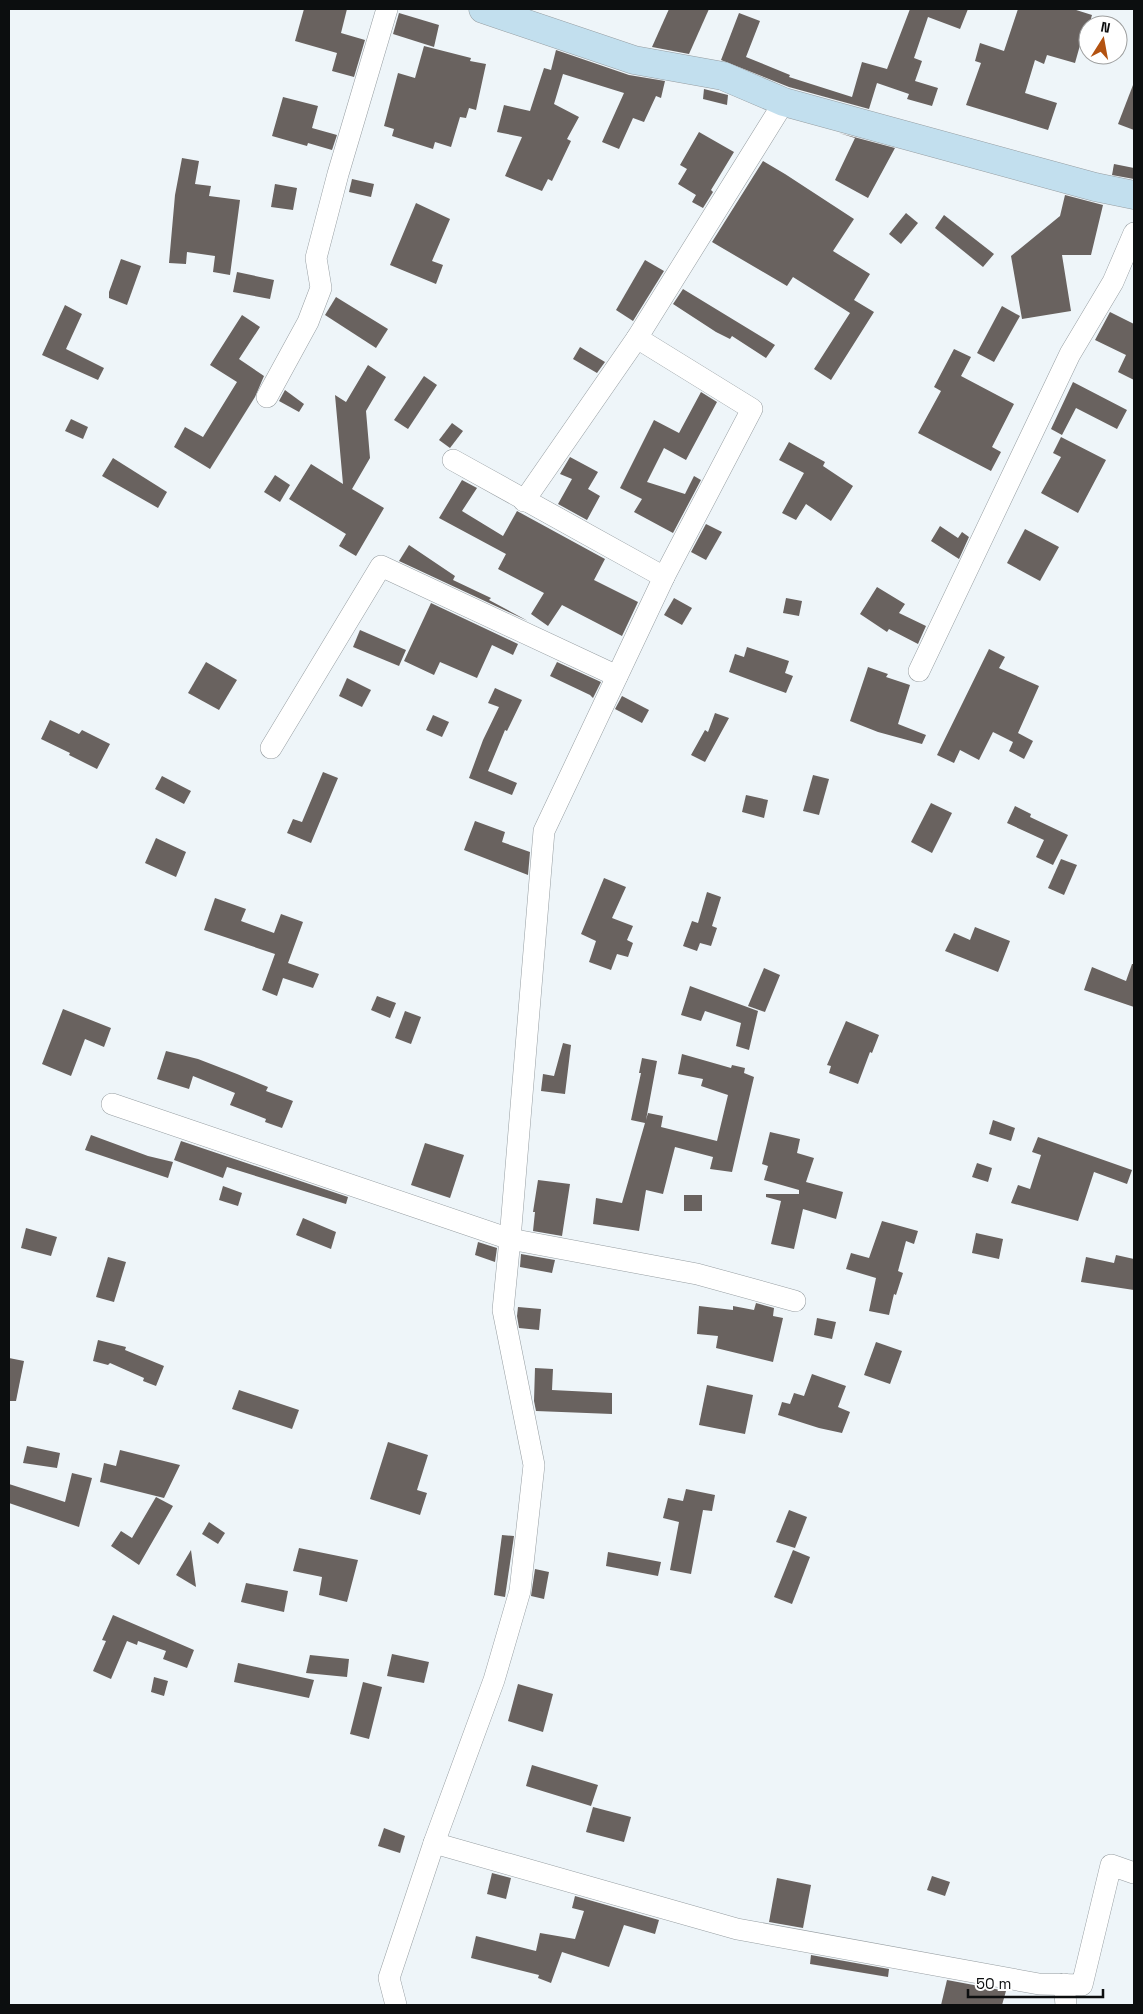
<svg xmlns="http://www.w3.org/2000/svg" width="1143" height="2014" font-family="'Space Grotesk',sans-serif">
<rect width="100%" height="100%" fill="#eef5f9"/>
<g fill="#69625f">
<polygon points="304,9 347,9 341,33 365,40 354,77 332,71 337,53 295,41"/>
<polygon points="669,9 709,9 689,54 652,47"/>
<polygon points="910,9 968,9 960,29 928,17 914,58 922,61 915,81 938,88 932,106 907,99 909,94 877,83 869,109 789,87 721,60 739,13 760,21 746,57 790,75 789,77 852,97 862,62 887,69"/>
<polygon points="1018,9 1073,9 1092,15 1087,32 1084,31 1075,63 1047,55 1044,64 1035,60 1025,93 1057,103 1048,130 966,105 981,63 975,61 980,43 1004,51"/>
<polygon points="399,13 439,25 434,47 393,34"/>
<polygon points="424,46 471,58 470,61 486,64 476,110 469,108 466,118 460,117 451,147 435,142 433,149 392,136 394,129 384,126 398,73 415,78"/>
<polygon points="556,50 629,75 665,81 661,98 656,96 644,122 633,118 619,149 602,142 624,93 563,74 554,104 579,117 567,139 571,141 552,181 548,179 542,191 505,176 522,137 497,132 504,105 530,111 544,68 551,70"/>
<polygon points="1133,85 1134,85 1134,130 1118,124"/>
<polygon points="704,89 728,95 727,105 703,99"/>
<polygon points="283,97 318,106 312,128 337,135 332,150 308,143 307,146 272,136"/>
<polygon points="699,132 734,152 711,190 713,192 703,208 692,202 696,195 678,184 687,169 680,165"/>
<polygon points="839,133 895,148 868,198 835,180 855,138"/>
<polygon points="182,158 199,161 195,184 211,186 209,196 240,200 230,275 213,272 215,256 187,252 186,264 169,263 175,195"/>
<polygon points="763,161 785,174 854,219 833,251 870,274 854,300 874,312 831,380 814,369 850,313 793,277 787,286 712,242"/>
<polygon points="1114,164 1134,168 1134,179 1112,175"/>
<polygon points="352,179 374,184 371,197 349,192"/>
<polygon points="275,184 297,188 293,210 271,207"/>
<polygon points="1065,195 1103,205 1091,255 1062,255 1071,311 1022,319 1011,256 1060,216"/>
<polygon points="416,203 450,219 432,261 443,265 436,284 390,265"/>
<polygon points="906,213 918,223 901,244 889,234"/>
<polygon points="944,215 994,254 983,267 935,228"/>
<polygon points="121,259 141,266 127,305 109,298 109,292"/>
<polygon points="645,260 664,271 633,321 616,310"/>
<polygon points="237,272 274,280 270,299 233,292"/>
<polygon points="683,289 775,345 766,358 732,336 730,339 716,332 673,304"/>
<polygon points="336,297 388,329 376,348 325,315"/>
<polygon points="65,305 82,314 66,349 104,368 98,380 42,355"/>
<polygon points="1002,306 1020,316 994,362 977,353"/>
<polygon points="1110,312 1134,324 1134,380 1118,372 1126,355 1095,340"/>
<polygon points="242,315 260,327 239,359 264,376 255,397 210,469 174,447 185,427 203,437 237,382 210,365"/>
<polygon points="580,347 605,362 597,373 573,359"/>
<polygon points="954,349 971,357 961,376 1014,404 992,447 1001,452 991,471 918,433 941,391 934,387"/>
<polygon points="368,365 386,377 366,411 370,458 352,489 384,508 356,556 339,546 346,534 289,499 311,464 343,484 335,395 346,402"/>
<polygon points="424,376 437,385 408,429 394,420"/>
<polygon points="1073,382 1127,410 1117,429 1076,408 1062,435 1051,429"/>
<polygon points="285,390 304,404 299,412 279,401"/>
<polygon points="701,392 717,402 686,460 664,448 647,482 685,494 694,476 701,480 673,533 634,512 642,499 620,488 654,420 679,433"/>
<polygon points="71,419 88,427 83,439 65,431"/>
<polygon points="452,423 463,431 450,448 439,440"/>
<polygon points="1061,437 1106,460 1078,513 1041,493 1061,457 1053,453"/>
<polygon points="789,442 825,462 823,466 853,486 831,521 806,504 796,520 782,513 804,473 779,460"/>
<polygon points="570,457 598,472 588,489 600,496 587,520 558,504 572,479 560,474"/>
<polygon points="113,458 167,492 158,508 102,476"/>
<polygon points="275,475 290,485 280,502 264,492"/>
<polygon points="462,480 477,488 462,511 503,536 517,511 605,559 594,580 638,602 622,636 562,605 548,626 531,614 544,593 498,569 506,554 439,518"/>
<polygon points="706,524 722,532 706,560 691,552"/>
<polygon points="940,526 958,538 962,532 969,537 959,559 931,541"/>
<polygon points="1025,529 1059,547 1040,581 1007,563"/>
<polygon points="409,545 455,576 453,580 491,598 489,600 528,621 399,561"/>
<polygon points="877,587 905,604 899,613 926,626 918,644 889,629 887,632 860,614"/>
<polygon points="674,598 692,608 682,625 664,615"/>
<polygon points="786,598 802,601 799,616 783,613"/>
<polygon points="431,603 518,644 513,655 492,645 477,678 440,662 434,675 404,661"/>
<polygon points="360,630 406,650 399,666 353,647"/>
<polygon points="747,647 789,661 785,673 793,676 786,693 729,672 735,654 744,657"/>
<polygon points="989,649 1005,657 999,668 1039,686 1018,733 1033,741 1024,759 1009,751 1013,742 993,732 979,760 960,750 954,763 937,755"/>
<polygon points="206,662 237,680 219,710 188,693"/>
<polygon points="557,662 601,682 593,698 590,695 550,676"/>
<polygon points="868,667 888,674 886,677 910,685 898,724 926,735 922,744 878,732 850,721"/>
<polygon points="347,678 371,690 362,707 339,696"/>
<polygon points="495,688 522,700 507,731 505,730 488,771 517,783 512,795 469,778 483,740 499,707 488,703"/>
<polygon points="622,696 649,710 642,723 615,709"/>
<polygon points="715,713 729,718 705,762 691,755 705,730 708,732"/>
<polygon points="433,715 449,722 442,737 426,730"/>
<polygon points="50,720 79,734 82,730 110,744 97,769 69,755 70,753 41,739"/>
<polygon points="323,772 338,778 311,843 287,833 293,819 302,822"/>
<polygon points="813,775 829,779 819,815 803,811"/>
<polygon points="162,776 191,791 184,804 155,789"/>
<polygon points="746,795 768,800 764,818 742,812"/>
<polygon points="931,803 952,813 932,853 911,842"/>
<polygon points="1015,806 1031,814 1030,817 1068,835 1053,865 1036,857 1044,840 1007,823"/>
<polygon points="475,821 505,832 502,842 530,852 528,875 464,850"/>
<polygon points="156,838 186,852 176,877 145,863"/>
<polygon points="1061,859 1077,865 1064,895 1048,888"/>
<polygon points="604,878 626,887 612,918 633,926 627,940 633,943 628,957 617,954 611,970 589,962 596,941 581,934"/>
<polygon points="707,892 721,897 712,926 717,928 711,946 700,943 697,951 683,946 692,921 698,923"/>
<polygon points="215,898 246,909 241,921 274,933 281,914 303,922 288,963 319,974 313,988 283,978 277,996 262,990 275,954 204,930"/>
<polygon points="975,927 1010,941 998,972 945,951 954,933 970,940"/>
<polygon points="1132,964 1134,964 1134,1007 1084,990 1092,967 1126,981"/>
<polygon points="764,968 780,975 765,1012 748,1006"/>
<polygon points="690,986 758,1011 749,1050 736,1046 741,1023 705,1011 701,1021 681,1015"/>
<polygon points="377,996 396,1003 390,1018 371,1010"/>
<polygon points="63,1009 111,1028 104,1047 85,1039 71,1076 42,1064"/>
<polygon points="405,1011 421,1017 411,1044 395,1038"/>
<polygon points="846,1021 879,1035 872,1053 870,1052 858,1084 829,1073 831,1066 827,1065"/>
<polygon points="563,1043 571,1045 565,1094 541,1091 543,1074 554,1076"/>
<polygon points="166,1051 198,1059 237,1074 268,1087 266,1091 293,1101 282,1128 265,1122 266,1119 230,1105 235,1093 193,1076 189,1089 157,1079"/>
<polygon points="682,1054 731,1068 732,1065 745,1068 744,1073 754,1077 732,1172 710,1169 713,1157 675,1147 663,1194 646,1190 639,1231 593,1224 596,1198 622,1203 645,1123 631,1120 641,1073 639,1073 642,1058 657,1061 646,1120 648,1113 663,1116 661,1127 717,1141 728,1095 701,1086 703,1079 678,1074"/>
<polygon points="993,1120 1015,1128 1011,1141 989,1134"/>
<polygon points="770,1132 800,1139 797,1153 814,1158 806,1182 843,1192 836,1219 803,1209 794,1249 771,1244 781,1201 766,1197 766,1194 799,1194 799,1190 764,1180 768,1166 762,1164"/>
<polygon points="91,1135 148,1156 173,1162 168,1178 85,1150"/>
<polygon points="1038,1137 1132,1170 1127,1184 1094,1172 1078,1221 1011,1203 1018,1185 1030,1189 1041,1155 1032,1152"/>
<polygon points="181,1141 348,1197 346,1204 227,1167 223,1178 174,1160"/>
<polygon points="425,1143 464,1155 450,1198 411,1185"/>
<polygon points="977,1163 992,1168 988,1182 972,1177"/>
<polygon points="538,1180 570,1184 562,1236 533,1231 535,1212 533,1212"/>
<polygon points="223,1186 242,1193 238,1206 219,1200"/>
<rect x="684" y="1195" width="18" height="16"/>
<polygon points="303,1218 336,1232 331,1249 296,1235"/>
<polygon points="882,1221 918,1231 914,1244 906,1241 898,1271 903,1273 896,1295 894,1294 889,1315 869,1311 876,1278 846,1269 851,1253 869,1258"/>
<polygon points="26,1228 57,1237 51,1256 21,1248"/>
<polygon points="976,1233 1003,1239 999,1259 972,1253"/>
<polygon points="478,1242 497,1248 495,1262 475,1255"/>
<polygon points="521,1254 555,1260 552,1273 520,1267"/>
<polygon points="1116,1255 1134,1259 1134,1290 1081,1282 1086,1257 1114,1263"/>
<polygon points="108,1257 126,1262 114,1302 96,1297"/>
<polygon points="756,1303 774,1308 773,1316 783,1318 773,1362 716,1348 718,1336 697,1334 699,1306 733,1310 733,1306 754,1310"/>
<polygon points="518,1307 541,1309 539,1330 519,1328 517,1316"/>
<polygon points="817,1318 836,1322 832,1339 814,1335"/>
<polygon points="98,1340 126,1347 125,1350 164,1366 156,1386 143,1381 144,1378 110,1363 108,1365 93,1361"/>
<polygon points="876,1342 902,1351 890,1384 864,1375"/>
<polygon points="9,1358 24,1361 16,1401 9,1401"/>
<polygon points="535,1368 553,1369 552,1390 612,1393 612,1414 536,1411 534,1401"/>
<polygon points="812,1374 846,1386 838,1407 850,1412 842,1433 819,1428 778,1415 782,1402 790,1404 794,1393 804,1396"/>
<polygon points="707,1385 753,1395 745,1434 699,1425"/>
<polygon points="239,1390 299,1410 292,1429 232,1409"/>
<polygon points="388,1442 428,1455 417,1490 427,1493 420,1515 370,1499"/>
<polygon points="27,1446 60,1453 57,1468 23,1463"/>
<polygon points="120,1450 180,1465 164,1498 100,1482 104,1463 116,1466"/>
<polygon points="72,1473 92,1478 79,1527 9,1503 9,1484 65,1502"/>
<polygon points="686,1489 715,1495 712,1511 703,1510 691,1574 670,1570 679,1522 663,1518 668,1498 683,1501"/>
<polygon points="156,1497 173,1506 139,1565 111,1546 121,1531 132,1538"/>
<polygon points="789,1510 807,1517 795,1548 776,1542"/>
<polygon points="209,1522 225,1533 218,1544 202,1534"/>
<polygon points="502,1535 514,1536 505,1597 494,1595"/>
<polygon points="299,1548 358,1560 347,1602 319,1595 322,1577 293,1571"/>
<polygon points="191,1550 196,1587 176,1575"/>
<polygon points="793,1550 810,1557 792,1604 774,1597"/>
<polygon points="608,1552 661,1562 658,1576 606,1566"/>
<polygon points="535,1569 549,1572 544,1599 531,1596"/>
<polygon points="246,1583 288,1591 284,1612 241,1602"/>
<polygon points="113,1615 194,1650 187,1668 163,1659 166,1651 138,1641 137,1645 127,1641 111,1679 93,1671 106,1641 102,1640"/>
<polygon points="392,1654 429,1662 424,1683 387,1676"/>
<polygon points="310,1655 349,1659 347,1677 306,1673"/>
<polygon points="238,1663 314,1680 309,1698 234,1682"/>
<polygon points="154,1677 168,1681 164,1696 151,1692"/>
<polygon points="363,1682 382,1687 369,1739 350,1734"/>
<polygon points="518,1684 553,1694 543,1732 508,1721"/>
<polygon points="532,1765 598,1785 591,1806 526,1786"/>
<polygon points="593,1807 631,1817 624,1842 586,1832"/>
<polygon points="384,1828 405,1836 400,1853 378,1846"/>
<polygon points="492,1873 511,1878 506,1899 487,1894"/>
<polygon points="932,1876 950,1882 945,1896 927,1890"/>
<polygon points="777,1878 811,1885 803,1928 769,1922"/>
<polygon points="575,1896 659,1920 655,1934 624,1925 609,1967 562,1952 551,1983 538,1978 539,1975 471,1958 476,1936 536,1951 540,1933 575,1939 584,1911 572,1908"/>
<polygon points="811,1955 889,1969 888,1977 810,1964"/>
<polygon points="947,1980 1006,1991 1002,2005 941,2005"/>
</g>
<g fill="none" stroke-linecap="round" stroke-linejoin="round">
<defs>
<g id="street">
<polyline points="267,397 308,322 321,288 316,258 338,174 387,9"/>
<polyline points="453,460 664,577"/>
<polyline points="524,501 637,338"/>
<polyline points="919,671 1070,354 1113,282 1134,233"/>
<polyline points="271,748 381,566 617,676"/>
<polyline points="112,1104 510,1239 697,1274 795,1301"/>
<polyline points="434,1843 737,1929 1039,1984 1082,1985 1111,1865 1134,1873"/>
<polyline points="1064,1984 1066,2005"/>
<polyline points="396,2005 389,1978 434,1843 494,1680 520,1591 534,1465 503,1310 510,1239 544,831 664,577 752,409 637,338 784,102"/>
</g>
<polyline id="secondary" points="483,9 634,60 723,76 784,102 1095,187 1134,195"/>
</defs>
<use href="#street" stroke="#979ea2" stroke-width="22"/>
<use href="#secondary" stroke="#979ea2" stroke-width="29"/>
<use href="#street" stroke="#fff" stroke-width="21"/>
<use href="#secondary" stroke="#c2dfee" stroke-width="28"/>
</g>
<rect width="1143" height="2014" fill="none" stroke="#0c0e0f" stroke-width="20"/>
<g transform="translate(1103 40) rotate(11)"><circle r="24" fill="#ffffff" stroke="#9e9f9f"/>
<path d="M0-4L9 19L0 12L-9 19Z" fill="#b35210"/>
<text y="-8" font-size="14" font-weight="bold" text-anchor="middle" fill="#0c0e0f">N</text>
</g>
<path d="M968 1989v8h135v-8" fill="none" stroke="#0c0e0f" stroke-width="2.5"/>
<text x="976" y="1989" font-size="15" fill="#0c0e0f" stroke="#ffffff" stroke-width="4" paint-order="stroke">50 m</text>
</svg>
